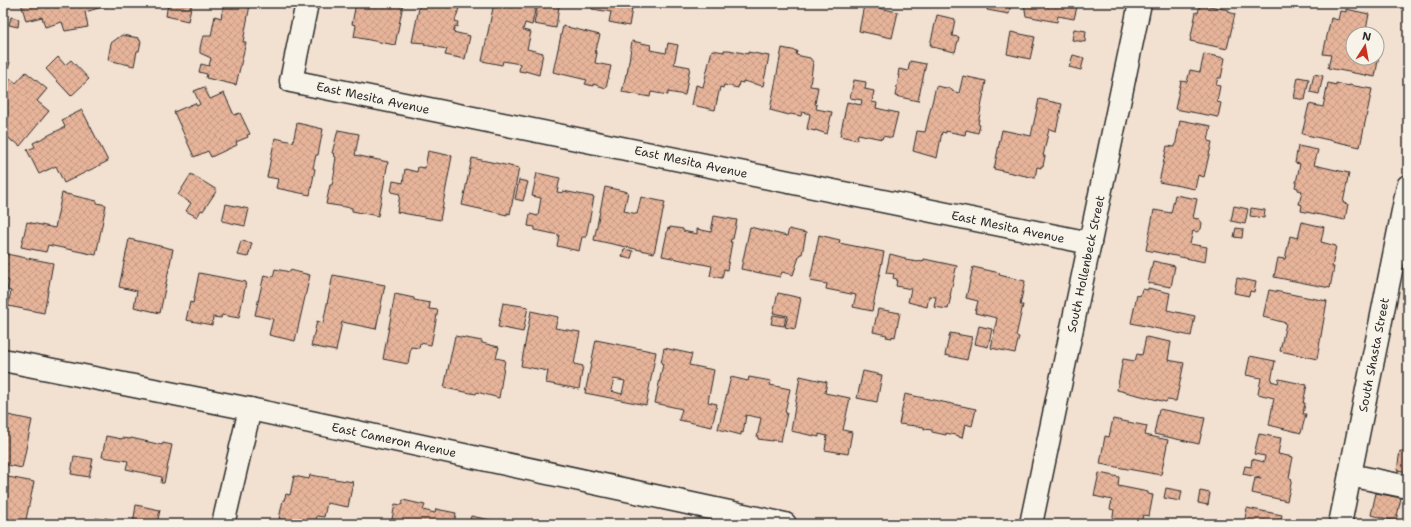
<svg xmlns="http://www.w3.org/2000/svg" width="1411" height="527" font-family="'Shantell Sans',sans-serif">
<defs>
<pattern id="building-cross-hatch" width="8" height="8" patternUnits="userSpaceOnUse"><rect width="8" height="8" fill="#e7b49a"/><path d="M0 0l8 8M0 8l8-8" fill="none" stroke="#c69b85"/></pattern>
</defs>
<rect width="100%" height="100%" fill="#f2e0d1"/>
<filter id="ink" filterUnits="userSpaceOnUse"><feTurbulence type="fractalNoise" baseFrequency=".025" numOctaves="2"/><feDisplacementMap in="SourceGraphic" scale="8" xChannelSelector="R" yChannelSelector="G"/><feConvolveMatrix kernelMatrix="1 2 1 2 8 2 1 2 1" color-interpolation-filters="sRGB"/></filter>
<g filter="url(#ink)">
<g fill="url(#building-cross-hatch)" stroke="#2b2b2b" fill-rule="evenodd">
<polygon points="21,3 120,3 109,5 85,12 88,27 65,31 62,22 45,27 42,17 26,21"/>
<polygon points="168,3 192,3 188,21 166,16"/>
<polygon points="224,3 238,3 250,5 243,42 246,42 236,85 206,78 207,74 199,72 201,64 209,66 211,58 200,53 200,48 202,39 204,36 211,36 215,16 221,18"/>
<polygon points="356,3 393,3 403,5 395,45 354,37 356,25 352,24"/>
<polygon points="420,3 451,3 460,5 455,21 458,22 457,27 455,26 453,32 470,36 465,59 445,55 447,49 424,45 425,43 412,42"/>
<polygon points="494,3 526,3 536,5 532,25 525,23 523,30 531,32 527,49 543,53 539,75 525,71 525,72 519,71 520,64 503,61 502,65 482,61"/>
<polygon points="538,3 559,6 556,28 534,24"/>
<polygon points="593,3 633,3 629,26 609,22 611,12 592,9"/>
<polygon points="723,3 742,3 741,7"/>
<polygon points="985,3 1011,3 1009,14 987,10 988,4"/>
<polygon points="1024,3 1078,3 1074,19 1058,16 1057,22 1026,16"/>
<polygon points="1214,3 1230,3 1229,6"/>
<polygon points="1200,4 1229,10 1228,12 1235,14 1227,49 1190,41 1196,12 1198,13"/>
<polygon points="864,5 898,12 892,38 859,31"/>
<polygon points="1346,9 1369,14 1366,30 1381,34 1377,52 1377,34 1353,34 1353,58 1377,58 1377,55 1379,55 1375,77 1328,68 1331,55 1323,54 1331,18 1338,20 1340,11 1346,12"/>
<polygon points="937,15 955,19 952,36 959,37 955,52 932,47 932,45 930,45"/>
<polygon points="11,17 19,19 18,27 9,25"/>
<polygon points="563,26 600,35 595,53 597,53 595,63 611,66 606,88 593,84 593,86 585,84 587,80 553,72"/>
<polygon points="1074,29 1086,31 1085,42 1072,40"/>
<polygon points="1011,32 1035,37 1030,59 1007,54"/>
<polygon points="122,35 139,38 139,40 141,41 139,51 137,51 134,66 108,60 111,43"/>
<polygon points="632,41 651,45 650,50 666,53 668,43 678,45 674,64 690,67 685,95 668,92 668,95 651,92 650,97 622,92 626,74 627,74"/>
<polygon points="782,48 797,51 796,55 810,58 813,62 810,86 818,87 815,104 817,105 816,109 832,112 827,134 815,130 815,131 807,129 810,114 802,112 801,116 790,114 789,115 770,110"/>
<polygon points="712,50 724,52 724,50 729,50 748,54 748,52 769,56 763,86 743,81 743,83 739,82 738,88 724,85 723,88 720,87 715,110 692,105 696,85 703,87"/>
<polygon points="1204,54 1225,58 1221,78 1218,78 1216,85 1220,86 1217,102 1221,103 1218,117 1175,109 1181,81 1187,82 1190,70 1200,72"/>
<polygon points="1073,55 1084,58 1081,70 1069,67"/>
<polygon points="58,57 65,65 71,60 89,79 71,96 46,69"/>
<polygon points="3,60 10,62 7,73 3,72"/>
<polygon points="910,61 926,64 918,101 895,96 899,76 898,76 899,69 908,71"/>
<polygon points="26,72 47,89 37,101 49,111 20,146 14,141 13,142 3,133 3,127 5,125 3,123 3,89 11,79 16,83"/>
<polygon points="1314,74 1323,76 1319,94 1310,92"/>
<polygon points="963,76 986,81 978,124 980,125 978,133 966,130 965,135 946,131 946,133 942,132 937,158 913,151 917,131 925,132 936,86 952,89 952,91 959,93"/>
<polygon points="1298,77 1309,79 1305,100 1294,98"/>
<polygon points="3,78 8,81 3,88"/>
<polygon points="854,80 866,82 865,89 874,91 872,102 877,103 876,108 898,113 892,138 883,136 882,139 858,134 857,140 840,136 847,102 861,105 862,100 850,98"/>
<polygon points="1328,83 1336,85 1336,83 1349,86 1349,85 1372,89 1360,147 1302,134 1309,104 1323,107"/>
<polygon points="204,87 210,99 224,93 234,115 240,113 250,134 247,135 248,137 236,142 237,145 211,157 208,151 194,157 174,112 195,103 197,106 200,104 194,91"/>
<polygon points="1039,99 1062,104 1056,131 1049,129 1043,156 1045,156 1043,166 1041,166 1041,168 1037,167 1035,178 994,169 1002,130 1031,136"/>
<polygon points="82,110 108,161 64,183 56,166 39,174 27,150 35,147 33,143 65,127 62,120"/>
<polygon points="1180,120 1211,126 1208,141 1212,142 1204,177 1198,175 1195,189 1159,182 1167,146 1175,147"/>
<polygon points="297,123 323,129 318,155 316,155 313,168 315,169 310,195 276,188 278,179 267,177 275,138 293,142"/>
<polygon points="338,130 359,134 355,155 388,162 378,216 352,211 352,208 326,204 330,185 332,185 335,170 334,170 336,157 334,156 335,154 332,153"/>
<polygon points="1298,146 1318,150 1314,165 1349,173 1343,203 1348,204 1345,220 1301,211 1302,205 1299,204 1302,191 1298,190 1298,188 1295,187 1300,164 1295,163"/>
<polygon points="428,151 452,156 440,220 397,212 400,194 391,192 393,181 403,183 405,169 417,172 418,167 425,168"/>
<polygon points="472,158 519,168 510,214 507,213 507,215 462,205"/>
<polygon points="537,173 560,178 557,192 563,193 563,191 594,197 586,237 582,237 579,251 557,246 559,235 535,230 535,227 528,226 530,214 538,216 541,198 532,196"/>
<polygon points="191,174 217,190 203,211 201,210 197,217 186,211 191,203 178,195"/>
<polygon points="519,180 528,182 523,201 515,199"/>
<polygon points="605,187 628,192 624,211 637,214 641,197 665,202 654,253 594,240"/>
<polygon points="62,193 97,201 97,203 106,205 96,255 48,245 46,252 21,247 27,222 55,228"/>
<polygon points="1175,195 1197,199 1193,218 1199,219 1202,223 1201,229 1197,232 1193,231 1190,244 1207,247 1205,262 1146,250 1154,210 1171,213"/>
<polygon points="226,204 249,209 245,226 222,221"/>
<polygon points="1234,206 1248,209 1245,224 1231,221"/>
<polygon points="1251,208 1265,210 1264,218 1250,216"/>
<polygon points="714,216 737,220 733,239 731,239 730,242 732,242 727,270 724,269 722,278 710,276 712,266 662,256 668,228 670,229 670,227 683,229 683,231 697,234 697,229 711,232"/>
<polygon points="1302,222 1324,227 1321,242 1336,246 1332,267 1334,267 1330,288 1274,277 1278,258 1285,259 1290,236 1298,238"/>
<polygon points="750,227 787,236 789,229 806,233 802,254 800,254 793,275 782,272 780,277 741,269"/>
<polygon points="1236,228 1243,229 1242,238 1234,237"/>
<polygon points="819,235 840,240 839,243 884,252 872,311 853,307 856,295 826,289 827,284 810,281"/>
<polygon points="129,239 173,249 160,313 134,307 137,291 119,287"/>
<polygon points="241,241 252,243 248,257 237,255"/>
<polygon points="624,249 633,251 631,259 622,257"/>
<polygon points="6,254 53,263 44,313 8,306 11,291 7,290 9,281 3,279 3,270"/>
<polygon points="890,254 905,258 905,260 918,262 918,261 923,262 924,259 957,266 957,268 956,268 950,296 951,296 948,309 934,307 936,297 929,296 927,307 908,302 911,289 896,286 897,279 893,278 894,274 886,273"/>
<polygon points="1153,261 1175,266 1171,287 1148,283"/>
<polygon points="973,267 1000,273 999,275 1025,281 1020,305 1023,305 1016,336 1019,337 1015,353 991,348 997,318 975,313 978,301 966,298"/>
<polygon points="275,269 290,272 290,270 310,275 295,341 269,335 273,319 255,315 264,275 273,277"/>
<polygon points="199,273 246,282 239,318 222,315 221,318 213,317 212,325 186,320 190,302 193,303"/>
<polygon points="333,275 385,285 376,329 342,322 336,351 311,346 317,321 323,323"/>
<polygon points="1237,278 1256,282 1254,292 1250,291 1249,296 1234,293"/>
<polygon points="1148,288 1170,293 1167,310 1195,316 1191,336 1131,323 1137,295 1140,296 1142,289 1148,290"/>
<polygon points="1269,290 1327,301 1317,359 1280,351 1286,323 1263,317"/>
<polygon points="778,293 801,298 795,329 785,327 788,316 773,313"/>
<polygon points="395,294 414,298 414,300 430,303 429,309 438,310 431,345 420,343 419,348 411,347 408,364 383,359"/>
<polygon points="503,303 528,307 523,332 498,327"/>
<polygon points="878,309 900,313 895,337 892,336 892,338 886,337 887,335 873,332"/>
<polygon points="531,311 558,317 555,328 580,332 574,364 583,366 579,389 546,383 548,371 521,366"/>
<polygon points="773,315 786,317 784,326 771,324"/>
<polygon points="979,326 992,329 988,347 975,344"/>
<polygon points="950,333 972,337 967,360 945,355"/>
<polygon points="455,336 482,341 482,343 499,347 496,358 505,360 499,398 477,392 476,394 444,388"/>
<polygon points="1146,337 1171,342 1168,360 1184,363 1176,401 1167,400 1166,402 1117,390 1123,359 1135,361 1137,354 1142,355"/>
<path d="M596 340 656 352 646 405 585 393ZM614 379 625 381 622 394 611 391Z"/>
<polygon points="664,348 692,354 689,365 714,370 708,402 717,404 712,427 679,420 682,409 655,403 663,364 661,363"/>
<polygon points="1250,356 1275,361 1271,381 1278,383 1279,379 1307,385 1303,403 1305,403 1303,414 1306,414 1301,433 1269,425 1274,398 1258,394 1261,378 1246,375"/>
<polygon points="863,371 882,375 877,402 857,398"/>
<polygon points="800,376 827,382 825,393 850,398 843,430 852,432 848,454 825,450 827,436 819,434 819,437 791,431"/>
<polygon points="731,377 748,381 749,377 771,381 770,385 790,389 785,412 787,413 781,441 772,440 772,441 758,439 758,437 757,437 761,418 746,415 743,433 741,432 741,435 718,429"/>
<polygon points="905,394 976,409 972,426 965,424 962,438 959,437 959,436 946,433 946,435 932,432 932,430 924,429 924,427 899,424"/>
<polygon points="3,404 5,404 3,414 32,420 22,468 3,464"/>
<polygon points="1159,409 1205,418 1199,444 1154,434"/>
<polygon points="1113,419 1147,426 1145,435 1168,440 1161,475 1100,464 1105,436 1109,437"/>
<polygon points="1259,434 1281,438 1278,454 1293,457 1289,478 1292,479 1287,501 1252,493 1255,478 1261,479 1261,478 1243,474 1245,466 1251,467 1252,459 1264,462 1265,456 1254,454"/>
<polygon points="106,436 122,439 122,438 131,439 131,438 162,445 163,443 172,445 164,483 161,483 162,477 126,469 128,461 102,457"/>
<polygon points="1406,442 1408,442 1408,472 1397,470 1400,451 1404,452"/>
<polygon points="74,456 93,459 89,477 71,474"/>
<polygon points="1099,473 1119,477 1118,486 1148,492 1148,494 1153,495 1149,516 1143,515 1141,524 1110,524 1110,522 1112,522 1114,510 1110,509 1112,500 1094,496"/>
<polygon points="310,475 353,482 348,507 327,503 324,517 317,516 315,524 291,519 291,521 279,519 283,500 284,500 286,494 290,495 294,476 309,479"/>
<polygon points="3,476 34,482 25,524 3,524"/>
<polygon points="1166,488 1182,491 1180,501 1164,498"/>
<polygon points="1200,491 1210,493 1208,505 1198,503"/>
<polygon points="1376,493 1401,498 1396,521 1371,515"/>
<polygon points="403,500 425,505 423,510 435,513 436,509 456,513 454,524 391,524 395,504 402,505"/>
<polygon points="136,505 160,510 157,524 95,524 96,518 104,520 105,518 133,524"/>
<polygon points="1247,508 1282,515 1280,524 1244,524"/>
<polygon points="471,516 490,520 489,523 492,524 469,524"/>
</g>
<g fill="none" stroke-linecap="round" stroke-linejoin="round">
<defs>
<g id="minor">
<polyline points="307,3 291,81 1090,243"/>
<polyline points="1350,475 1408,487"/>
<polyline points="223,524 250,409"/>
<polyline points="1031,524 1140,3"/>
<polyline points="1340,524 1408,186"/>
</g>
<polyline id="major" points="3,360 250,409 785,524"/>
</defs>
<use href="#minor" stroke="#2b2b2b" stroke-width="25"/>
<use href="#major" stroke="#2b2b2b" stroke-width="25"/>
<use href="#minor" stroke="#f7f3e8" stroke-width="22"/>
<use href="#major" stroke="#f7f3e8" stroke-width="22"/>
</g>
</g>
<g text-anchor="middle" stroke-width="3" stroke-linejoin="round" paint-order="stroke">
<g font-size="12" fill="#2b2b2b" stroke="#f7f3e8">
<text transform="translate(373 98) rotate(12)" y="4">East Mesita Avenue</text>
<text transform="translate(691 162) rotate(12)" y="4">East Mesita Avenue</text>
<text transform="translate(1008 227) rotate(12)" y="4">East Mesita Avenue</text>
<text transform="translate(1086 264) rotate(-78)" y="4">South Hollenbeck Street</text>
<text transform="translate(1374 355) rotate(-79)" y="4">South Shasta Street</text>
<text transform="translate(394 440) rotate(12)" y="4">East Cameron Avenue</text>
</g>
</g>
<rect width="1411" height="527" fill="none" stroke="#f7f3e8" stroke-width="16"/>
<rect x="8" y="8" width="1395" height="511" fill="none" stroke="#2b2b2b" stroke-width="1.5" filter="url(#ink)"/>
<g transform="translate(1365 46) rotate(11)"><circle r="19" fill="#f7f3e8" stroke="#a5a39c"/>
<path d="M0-3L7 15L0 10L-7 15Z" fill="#c8321e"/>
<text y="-6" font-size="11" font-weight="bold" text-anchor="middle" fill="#2b2b2b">N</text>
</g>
</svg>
